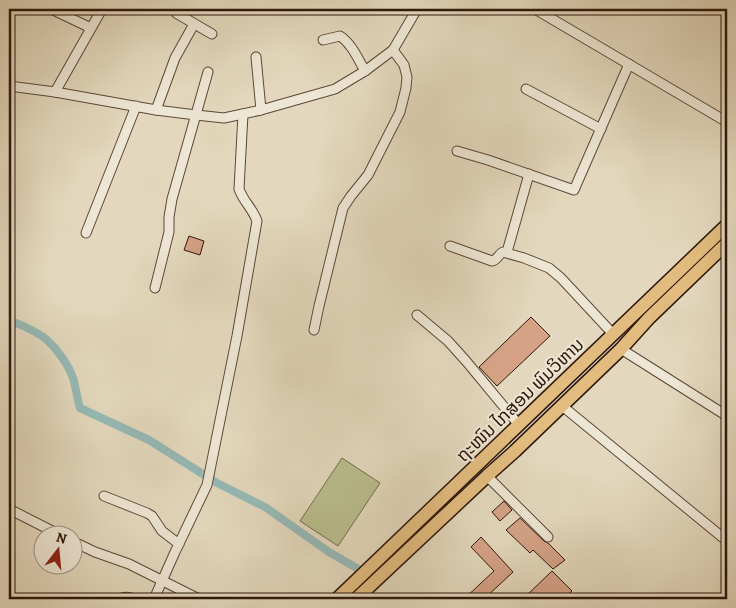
<svg xmlns="http://www.w3.org/2000/svg" width="736" height="608" font-family="Alegreya,'Noto Sans Lao',serif">
<rect width="100%" height="100%" fill="#e3d8bd"/>
<filter id="stains"><feTurbulence type="fractalNoise" baseFrequency=".004" numOctaves="4"/><feColorMatrix values="0 0 0 0 .2 0 0 0 0 .09 0 0 0 0 .02 0 0 0 .5 -.17"/></filter>
<radialGradient id="worn" r=".72"><stop offset=".6" stop-color="#630" stop-opacity="0"/><stop offset="1" stop-color="#630" stop-opacity=".3"/></radialGradient>
<polygon fill="#b9bd8d" stroke="#746a4c" points="342,458 380,483 338,546 300,521"/>
<g fill="none" stroke-linecap="round" stroke-linejoin="round">
<polyline stroke="#6d7872" stroke-width="2.5" points="387,596 391,599"/>
<path stroke="#96b9b6" stroke-width="8" d="M9 320C21 325 37 331 47 340 57 349 68 364 73 378 76 388 77 398 80 408L149 440 217 483 265 507 329 552 360 570"/>
</g>
<g fill="#d5a286" stroke="#2f170c">
<polygon points="189,236 204,241 200,255 184,250"/>
<polygon points="531,317 550,336 497,386 479,367"/>
<polygon points="504,501 512,510 500,521 492,512"/>
<polygon points="520,518 544,541 548,543 565,560 553,569 533,550 530,553 506,530"/>
<polygon points="481,537 513,572 484,599 464,599 494,571 471,547"/>
<polygon points="552,571 572,591 563,599 530,599 526,596"/>
</g>
<g fill="none" stroke-linecap="round" stroke-linejoin="round">
<defs>
<g id="minor">
<polyline points="51,9 91,28"/>
<polyline points="175,9 176,13 212,34"/>
<polyline points="535,9 727,122"/>
<path d="M323 40 340 36C352 44 358 59 365 71"/>
<polyline points="256,57 261,110"/>
<polyline points="9,86 55,92 156,110 196,115 224,118 261,110 335,89 365,71 393,50 417,9"/>
<polyline points="526,89 601,129"/>
<polyline points="55,92 102,9"/>
<polyline points="156,110 175,58 194,24"/>
<polyline points="457,151 488,160 574,190 629,64"/>
<polyline points="86,233 136,106"/>
<path d="M450 246 492 261C498 260 498 254 503 252L524 258 549 268 561 278 613 334"/>
<polyline points="507,252 529,174"/>
<polyline points="155,288 169,232 169,217 172,199 208,72"/>
<polyline points="417,315 448,341 466,361 519,425"/>
<polyline points="314,330 319,306 343,208 351,196 368,175 400,112 406,88 407,77 404,65 393,50"/>
<polyline points="621,349 727,416"/>
<polyline points="561,405 727,541"/>
<polyline points="487,476 548,537"/>
<polyline points="104,496 147,513 152,516 162,531 179,544"/>
<polyline points="9,509 62,536"/>
<polyline points="72,541 95,552 129,564 199,599"/>
<path d="M120 599C125 596 129 597 134 599"/>
<path d="M154 599 175 552 207 485 237 336 257 221C253 209 243 201 239 189L243 114"/>
</g>
<g id="highway">
<polyline points="337,599 727,225"/>
<polyline points="356,599 487,476 515,451 621,349 649,318 727,243"/>
</g>
</defs>
<use href="#minor" stroke="#5c4738" stroke-width="11"/>
<use href="#highway" stroke="#2f170c" stroke-width="15"/>
<use href="#minor" stroke="#ede6d4" stroke-width="9"/>
<use href="#highway" stroke="#e2bc7e" stroke-width="12"/>
</g>
<g text-anchor="middle" stroke-width="4" stroke-linejoin="round" paint-order="stroke">
<g font-size="18" fill="#2f170c" stroke="#ede6d4">
<text transform="translate(520 400) rotate(-44)" y="6">ຖະໜົນ ໄກສອນ ພົມວິຫານ</text>
</g>
</g>
<rect width="736" height="608" fill="none" stroke="#e3d8bd" stroke-width="30"/>
<rect x="10" y="10" width="716" height="588" fill="none" stroke="#2f170c" stroke-width="2.5"/>
<rect x="15" y="15" width="706" height="578" fill="none" stroke="#2f170c"/>
<g transform="translate(58 550) rotate(16)"><circle r="24" fill="#ede6d4" stroke="#a19384"/>
<path d="M0-4L9 19L0 12L-9 19Z" fill="#8f2418"/>
<text y="-8" font-size="14" font-weight="bold" text-anchor="middle" fill="#2f170c">N</text>
</g>
<rect width="100%" height="100%" filter="url(#stains)"/>
<rect width="100%" height="100%" fill="url(#worn)"/>
</svg>
